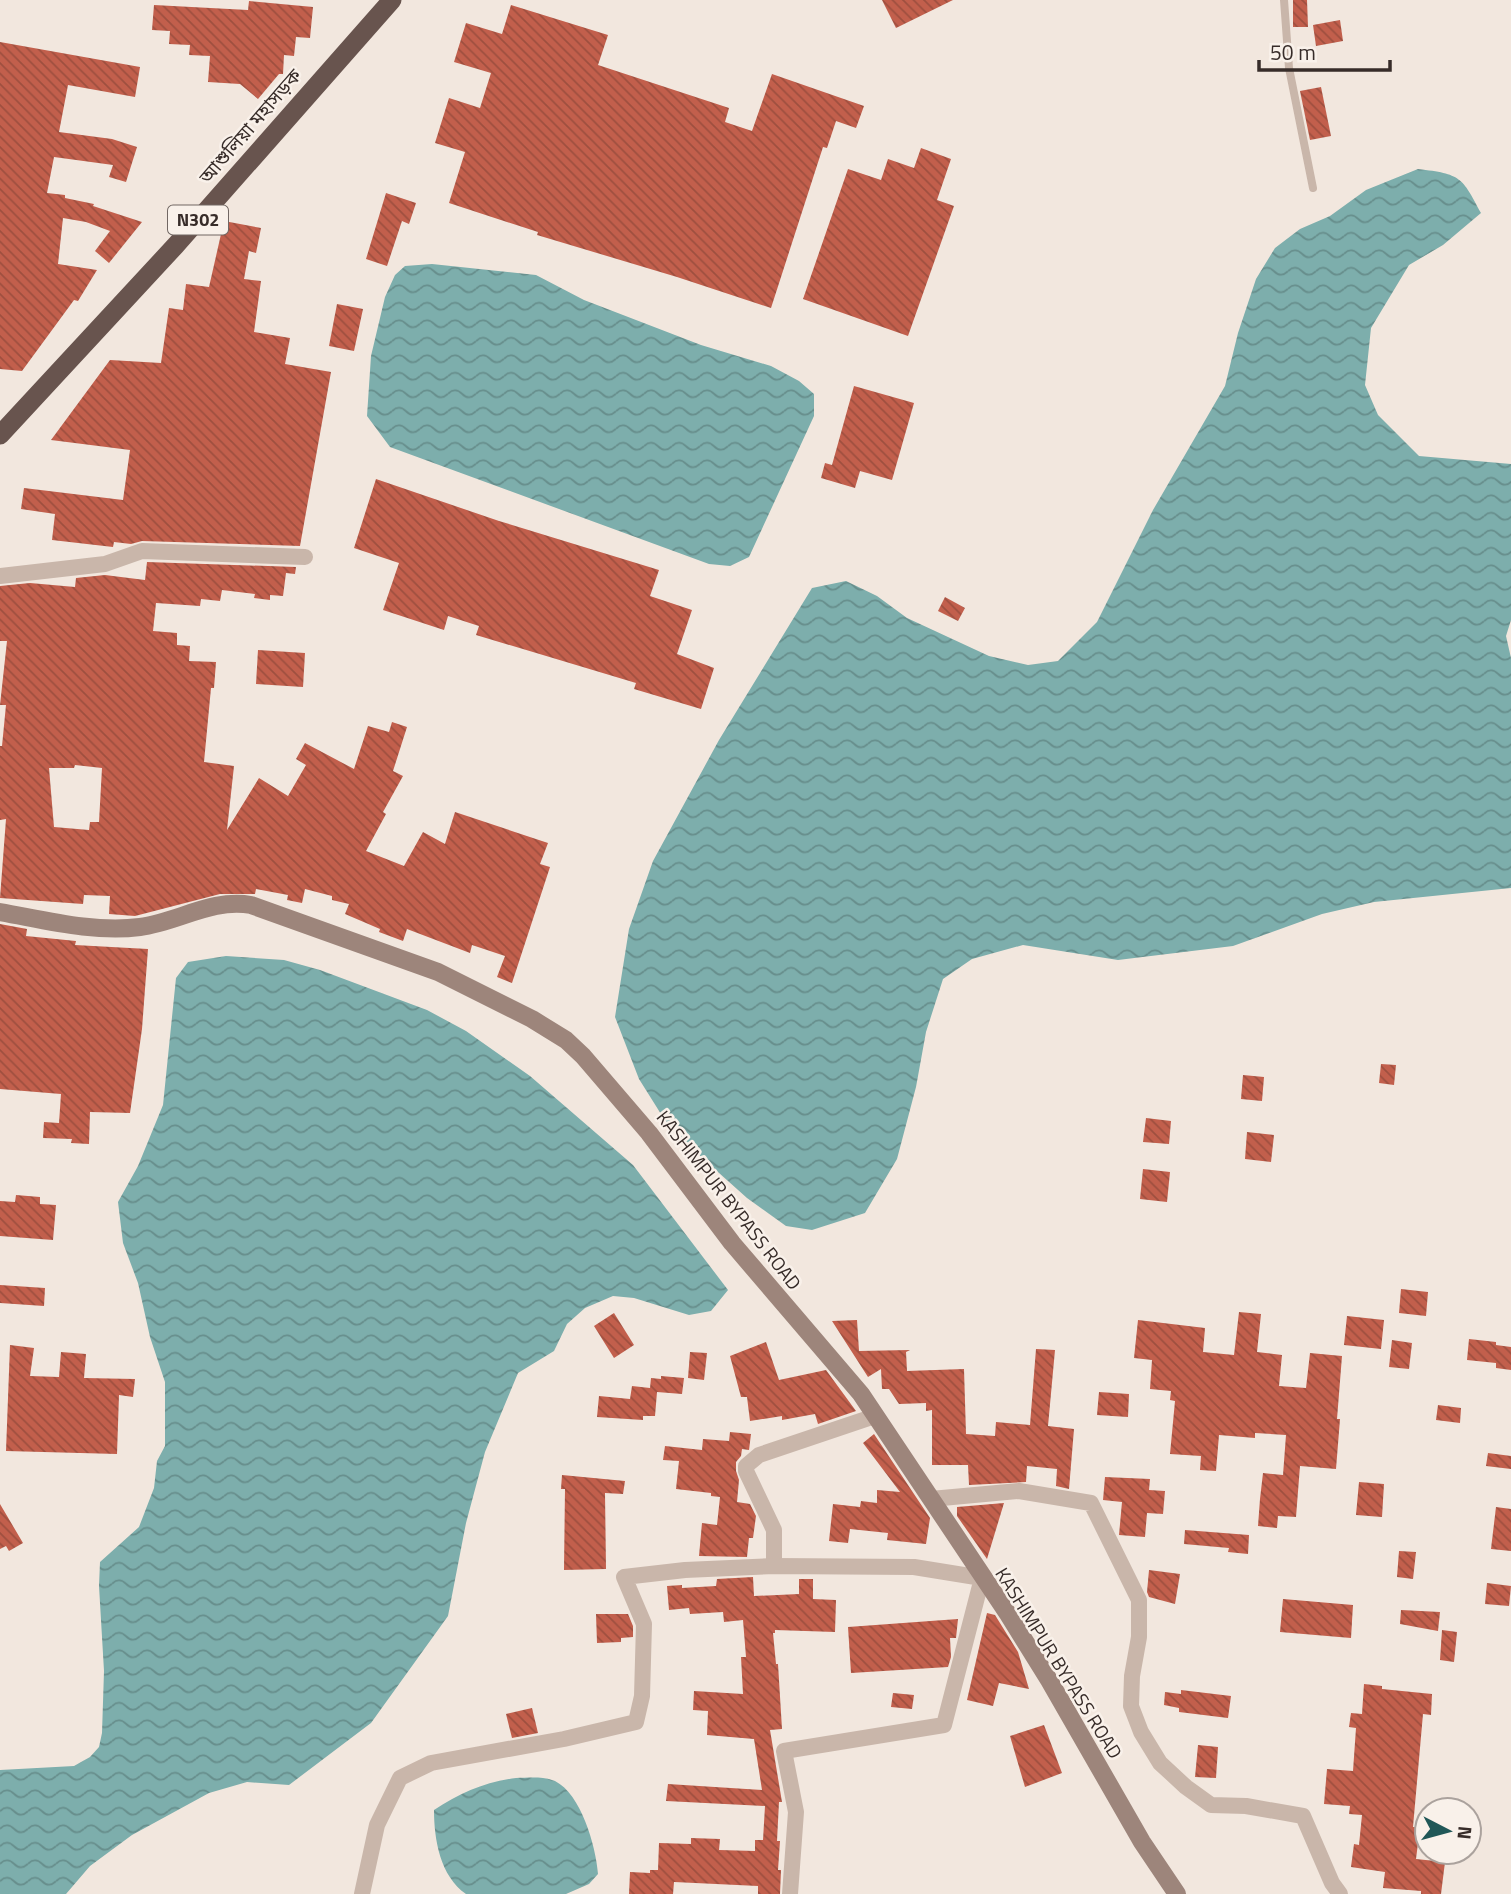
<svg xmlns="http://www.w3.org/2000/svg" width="1511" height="1894" font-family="'Titillium Web','Noto Sans Bengali',sans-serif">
<defs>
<pattern id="water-waves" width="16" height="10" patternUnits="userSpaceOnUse" patternTransform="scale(1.75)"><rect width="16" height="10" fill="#7daeac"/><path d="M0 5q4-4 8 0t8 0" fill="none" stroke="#678e8c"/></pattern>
<pattern id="building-back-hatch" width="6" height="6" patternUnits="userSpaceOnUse" patternTransform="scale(1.75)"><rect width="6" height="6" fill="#c25f4c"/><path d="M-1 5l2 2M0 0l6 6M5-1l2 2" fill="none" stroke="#9e4f3f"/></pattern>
</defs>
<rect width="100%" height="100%" fill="#f2e7de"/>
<g fill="url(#water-waves)">
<path d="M1418 169C1461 174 1462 177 1481 213L1443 245 1409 265 1371 328 1365 385 1378 415 1419 456 1511 464V620L1506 636 1511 658V888L1374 902 1322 914 1233 946 1118 960 1023 945 972 959 943 979 926 1032 916 1087 897 1159 865 1213 812 1230 786 1226 747 1198 671 1130 639 1079 615 1017 629 929 653 861 719 740 812 588 846 581 877 596 907 618 989 656 1028 665 1058 661 1097 622 1153 510 1225 386 1238 333 1256 279 1275 248 1300 229 1330 216 1366 190Z"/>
<polygon points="432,264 536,275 584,300 701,345 771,366 799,381 814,394 814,416 749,557 730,566 709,564 390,447 367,416 371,356 385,297 395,275 405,266"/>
<polygon points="226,956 284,960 320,970 427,1010 466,1031 530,1076 633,1165 728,1290 711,1311 689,1315 634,1298 613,1296 585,1308 567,1324 554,1351 518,1373 485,1452 466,1523 448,1616 371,1723 289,1785 247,1782 209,1793 132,1835 90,1866 66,1894 0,1894 0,1770 74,1766 90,1757 99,1747 102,1733 104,1671 99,1586 100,1562 139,1527 154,1488 157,1461 165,1446 165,1382 150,1337 138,1283 123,1243 118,1202 138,1166 163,1105 176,978 188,962"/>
<path d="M516 1778C528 1778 543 1776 555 1781 581 1794 596 1846 598 1874L589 1884 566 1894H466C440 1876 434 1839 434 1810 460 1793 485 1782 516 1778Z"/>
</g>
<g fill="url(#building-back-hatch)" fill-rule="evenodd">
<polygon points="882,0 953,0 896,28"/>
<polygon points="1293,0 1307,0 1308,27 1293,27"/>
<polygon points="249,1 313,7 310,38 296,37 294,56 284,55 283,74 279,74 258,99 240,84 208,82 210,56 189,55 190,45 169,44 170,31 152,30 154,5 248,10"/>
<polygon points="511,5 608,35 598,65 729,108 725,122 752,131 772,74 864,106 856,128 836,121 827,148 823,147 771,308 677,277 537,235 538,232 449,203 465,152 435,143 449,98 480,108 491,73 454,62 466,23 502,34"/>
<polygon points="1340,20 1343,41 1316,46 1313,25"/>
<polygon points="0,42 140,67 135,97 68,85 59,132 112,139 137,147 126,182 109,177 113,165 54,157 47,193 65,195 65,198 94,204 93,206 142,222 109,263 95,251 110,231 86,222 63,218 58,264 97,270 78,301 74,300 22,371 0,369"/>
<polygon points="1321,87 1331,136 1310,140 1300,91"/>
<polygon points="921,148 951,159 937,200 954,206 908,336 803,299 848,169 881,180 888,159 914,168"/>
<polygon points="386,193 416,203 409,224 402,221 387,266 366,259"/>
<polygon points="224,221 261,228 256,253 249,251 244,279 261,281 254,332 290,338 285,364 331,372 300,546 142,541 131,544 114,542 113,547 52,540 55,514 21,509 24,488 123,500 130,450 51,440 110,360 161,363 169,308 183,310 186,284 209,287"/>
<polygon points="337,304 363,309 354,351 329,346"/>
<polygon points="854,386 914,403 892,480 860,471 855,488 821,478 825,463 832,465"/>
<polygon points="376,479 499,521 659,570 650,596 692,610 677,654 714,668 701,709 634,689 636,683 476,635 479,626 448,616 444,630 383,610 399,563 354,548"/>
<path d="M147 562 296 567 295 574 286 573 283 596 270 595V600L254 598 255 594 222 590 220 601 201 599 200 606 156 603 153 631 177 633V645L190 646 189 661 216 662 214 688H211L204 762 234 766 227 830 259 778 288 796 306 765 296 759 305 743 354 769 368 726 389 732 392 722 407 727 393 771 403 776 383 812 386 814 366 851 404 866 423 832 445 844 455 812 548 843 540 864 550 867 512 983 497 977 505 956 472 945 470 953 407 929 403 941 379 932 380 929 345 914 349 904 332 900V896L305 889 302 903 287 900 288 895 256 889 255 894H220L135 916 109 914 110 896 84 895 83 904 0 898 6 819 0 820V746H2L6 705H0L7 641H0V586L30 583 75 587 76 578 105 575 145 580ZM75 765 102 768 99 822H90L89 830 54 827 49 768H74Z"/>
<polygon points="945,597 965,608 958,621 938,611"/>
<polygon points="258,650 305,653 303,687 256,684"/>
<polygon points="0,924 27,929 26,936 76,941 75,945 148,949 142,1029 130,1113 90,1112 89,1144 71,1143 72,1139 43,1138 44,1122 59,1123 61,1094 0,1089"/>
<polygon points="1381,1064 1396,1065 1394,1085 1379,1083"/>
<polygon points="1243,1075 1264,1077 1262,1101 1241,1099"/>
<polygon points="1146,1118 1171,1121 1169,1144 1143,1142"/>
<polygon points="1247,1132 1274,1135 1271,1162 1245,1159"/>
<polygon points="1143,1169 1170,1172 1167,1202 1140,1199"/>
<polygon points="16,1195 40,1197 40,1204 56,1205 53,1240 0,1236 0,1201 15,1202"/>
<polygon points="0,1285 45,1288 44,1306 0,1303"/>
<polygon points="1401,1289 1428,1292 1426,1316 1399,1313"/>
<polygon points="1239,1312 1261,1314 1257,1352 1282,1355 1279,1386 1306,1388 1310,1353 1342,1356 1337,1419 1340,1419 1336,1469 1300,1466 1296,1517 1278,1516 1277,1528 1258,1526 1260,1499 1263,1473 1283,1475 1286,1435 1255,1433 1255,1438 1219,1435 1216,1471 1200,1470 1201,1456 1170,1454 1175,1401 1170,1400 1171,1391 1150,1389 1152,1360 1134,1358 1138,1320 1205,1328 1203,1352 1234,1355"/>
<polygon points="614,1313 634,1345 614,1358 594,1326"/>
<polygon points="1347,1316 1384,1320 1381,1349 1344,1345"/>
<polygon points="857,1320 859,1351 910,1350 906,1352 907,1371 964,1369 966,1434 995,1436 996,1422 1030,1425 1036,1349 1055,1350 1048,1426 1074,1429 1069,1489 1056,1486 1057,1469 1027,1466 1026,1482 969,1485 968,1465 932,1465 932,1410 926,1411 926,1403 899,1404 889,1389 882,1389 881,1369 868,1377 832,1321"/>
<polygon points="1469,1339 1496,1342 1496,1345 1511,1347 1511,1370 1496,1368 1496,1363 1467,1360"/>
<polygon points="1392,1340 1412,1343 1409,1369 1389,1367"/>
<polygon points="766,1342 779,1380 826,1370 856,1411 818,1424 815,1414 782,1420 782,1416 750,1421 747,1397 741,1397 730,1356"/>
<polygon points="10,1345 34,1348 30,1376 59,1377 61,1352 86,1354 84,1378 135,1379 133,1397 119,1395 117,1454 6,1451"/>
<polygon points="690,1352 707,1353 704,1380 688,1378"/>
<polygon points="661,1376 684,1378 682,1394 657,1392 655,1416 643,1416 643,1420 597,1417 599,1396 630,1399 632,1386 650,1388 651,1378 661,1379"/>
<polygon points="1099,1392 1129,1394 1128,1417 1097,1415"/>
<polygon points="1438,1405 1461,1408 1460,1423 1436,1420"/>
<polygon points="730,1432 751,1434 749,1450 742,1449 741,1456 736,1462 736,1471 739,1480 737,1502 750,1504 756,1516 753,1538 749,1538 747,1557 699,1556 702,1523 717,1525 720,1497 711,1496 711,1493 676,1489 679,1461 663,1460 665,1446 702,1450 703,1439 729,1441"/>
<polygon points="874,1434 930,1518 926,1544 887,1540 888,1533 850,1529 848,1543 829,1541 833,1504 860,1507 861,1501 877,1503 877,1490 900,1492 863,1443"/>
<polygon points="1488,1453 1511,1456 1511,1469 1486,1466"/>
<polygon points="562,1475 625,1481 623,1494 605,1493 606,1569 564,1570 565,1489 561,1489"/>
<polygon points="1105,1477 1150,1479 1149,1490 1165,1491 1163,1514 1147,1513 1145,1537 1119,1535 1122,1502 1103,1500"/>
<polygon points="1359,1482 1384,1484 1382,1517 1356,1515"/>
<polygon points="1004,1503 987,1559 957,1516 957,1507"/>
<polygon points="0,1504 23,1543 9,1551 6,1546 0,1549"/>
<polygon points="1496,1507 1511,1509 1511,1551 1491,1549"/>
<polygon points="1185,1530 1249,1535 1248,1554 1228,1552 1229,1548 1184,1544"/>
<polygon points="1399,1551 1416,1552 1413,1579 1397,1577"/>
<polygon points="1149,1570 1180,1574 1175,1604 1149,1597 1147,1592"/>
<polygon points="753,1577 754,1596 799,1594 799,1579 813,1579 813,1599 836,1600 835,1632 775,1630 775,1633 773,1633 776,1664 778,1664 782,1729 770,1730 782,1802 779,1802 777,1841 780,1841 778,1870 781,1870 780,1894 758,1894 758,1886 674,1882 673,1894 629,1894 630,1872 650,1873 650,1870 658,1870 659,1843 691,1844 691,1838 720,1839 719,1850 755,1851 755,1840 763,1840 765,1806 666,1801 668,1784 762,1790 754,1739 707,1735 708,1711 693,1710 694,1691 743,1694 741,1657 746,1657 743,1620 724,1622 723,1612 690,1614 689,1608 669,1610 667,1586 682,1585 682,1588 716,1586 717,1579"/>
<polygon points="1487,1583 1511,1586 1509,1606 1485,1604"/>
<polygon points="1283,1599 1353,1605 1351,1638 1280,1632"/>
<polygon points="1401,1610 1440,1612 1438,1631 1400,1624"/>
<polygon points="987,1613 995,1615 1018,1652 1029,1689 999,1683 993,1706 967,1700"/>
<polygon points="596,1614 628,1614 633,1626 633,1637 621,1638 621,1642 597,1643"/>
<polygon points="958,1619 956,1638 950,1638 951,1657 948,1667 851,1673 848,1627"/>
<polygon points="1442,1630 1457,1632 1454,1662 1440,1660"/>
<polygon points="1364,1684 1382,1686 1382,1689 1432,1694 1431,1715 1423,1714 1413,1827 1420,1827 1416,1859 1445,1862 1441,1894 1421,1894 1421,1891 1383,1888 1385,1872 1351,1867 1354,1844 1359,1845 1362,1815 1349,1814 1350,1806 1324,1804 1327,1769 1353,1771 1356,1728 1349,1727 1351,1713 1362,1714"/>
<polygon points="1181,1690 1231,1696 1228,1718 1179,1712 1179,1708 1164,1705 1165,1692 1181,1694"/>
<polygon points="893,1693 914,1695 912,1709 891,1707"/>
<polygon points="532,1708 538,1733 512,1738 506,1714"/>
<polygon points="1044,1725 1062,1773 1025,1787 1010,1736"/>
<polygon points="1198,1745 1218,1747 1216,1778 1195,1777"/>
</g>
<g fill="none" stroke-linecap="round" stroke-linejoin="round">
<polyline stroke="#c9b6aa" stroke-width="8" points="1284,0 1289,68 1313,188"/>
<g stroke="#c9b6aa" stroke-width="16">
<polyline points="0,576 105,564 142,551 305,557"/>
<polyline points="931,1499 1019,1491 1091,1503 1139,1600 1139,1637 1132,1676 1131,1706 1141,1732 1160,1763 1186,1787 1211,1805 1246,1806 1303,1816 1332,1883 1340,1894"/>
<polyline points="774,1566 774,1530 746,1471 746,1466 759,1455 875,1416"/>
<polyline points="362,1894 377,1825 400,1778 431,1763 564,1739 636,1722 642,1696 644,1624 624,1577 685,1570 774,1566 914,1567 982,1578 944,1725 784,1751 796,1812 790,1894"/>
</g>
<path stroke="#9d857b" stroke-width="18" d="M0 912C45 920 94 933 140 927 178 922 212 898 251 905L438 972 532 1019 566 1040 583 1056 649 1133 732 1243 861 1394 1008 1614 1049 1680 1142 1842 1177 1894"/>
<polyline stroke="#68544e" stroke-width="19" points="0,435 176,245 392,0"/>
</g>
<g text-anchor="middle" stroke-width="5" stroke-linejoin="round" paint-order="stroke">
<rect fill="#f9f1ea" stroke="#716763" stroke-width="2" x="168" y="205.5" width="60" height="29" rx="5"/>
<g font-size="18" font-weight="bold" fill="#372c29">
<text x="198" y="226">N302</text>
</g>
<g font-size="19" fill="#372c29" stroke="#f9f1ea">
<text transform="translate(250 126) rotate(-49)" y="7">আশুলিয়া মহাসড়ক</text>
<text transform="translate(729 1200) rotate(52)" y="7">KASHIMPUR BYPASS ROAD</text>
<text transform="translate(1059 1663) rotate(58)" y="7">KASHIMPUR BYPASS ROAD</text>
</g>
</g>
<g transform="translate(1448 1831) rotate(96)"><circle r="33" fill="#f9f1ea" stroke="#aba29d" stroke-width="2"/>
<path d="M0-5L12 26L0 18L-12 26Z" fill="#205757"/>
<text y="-10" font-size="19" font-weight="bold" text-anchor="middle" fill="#372c29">N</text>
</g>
<path d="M1259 60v10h131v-10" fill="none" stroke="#372c29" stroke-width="3.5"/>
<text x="1270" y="60" font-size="21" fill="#372c29" stroke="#f9f1ea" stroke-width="5" paint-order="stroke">50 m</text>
</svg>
